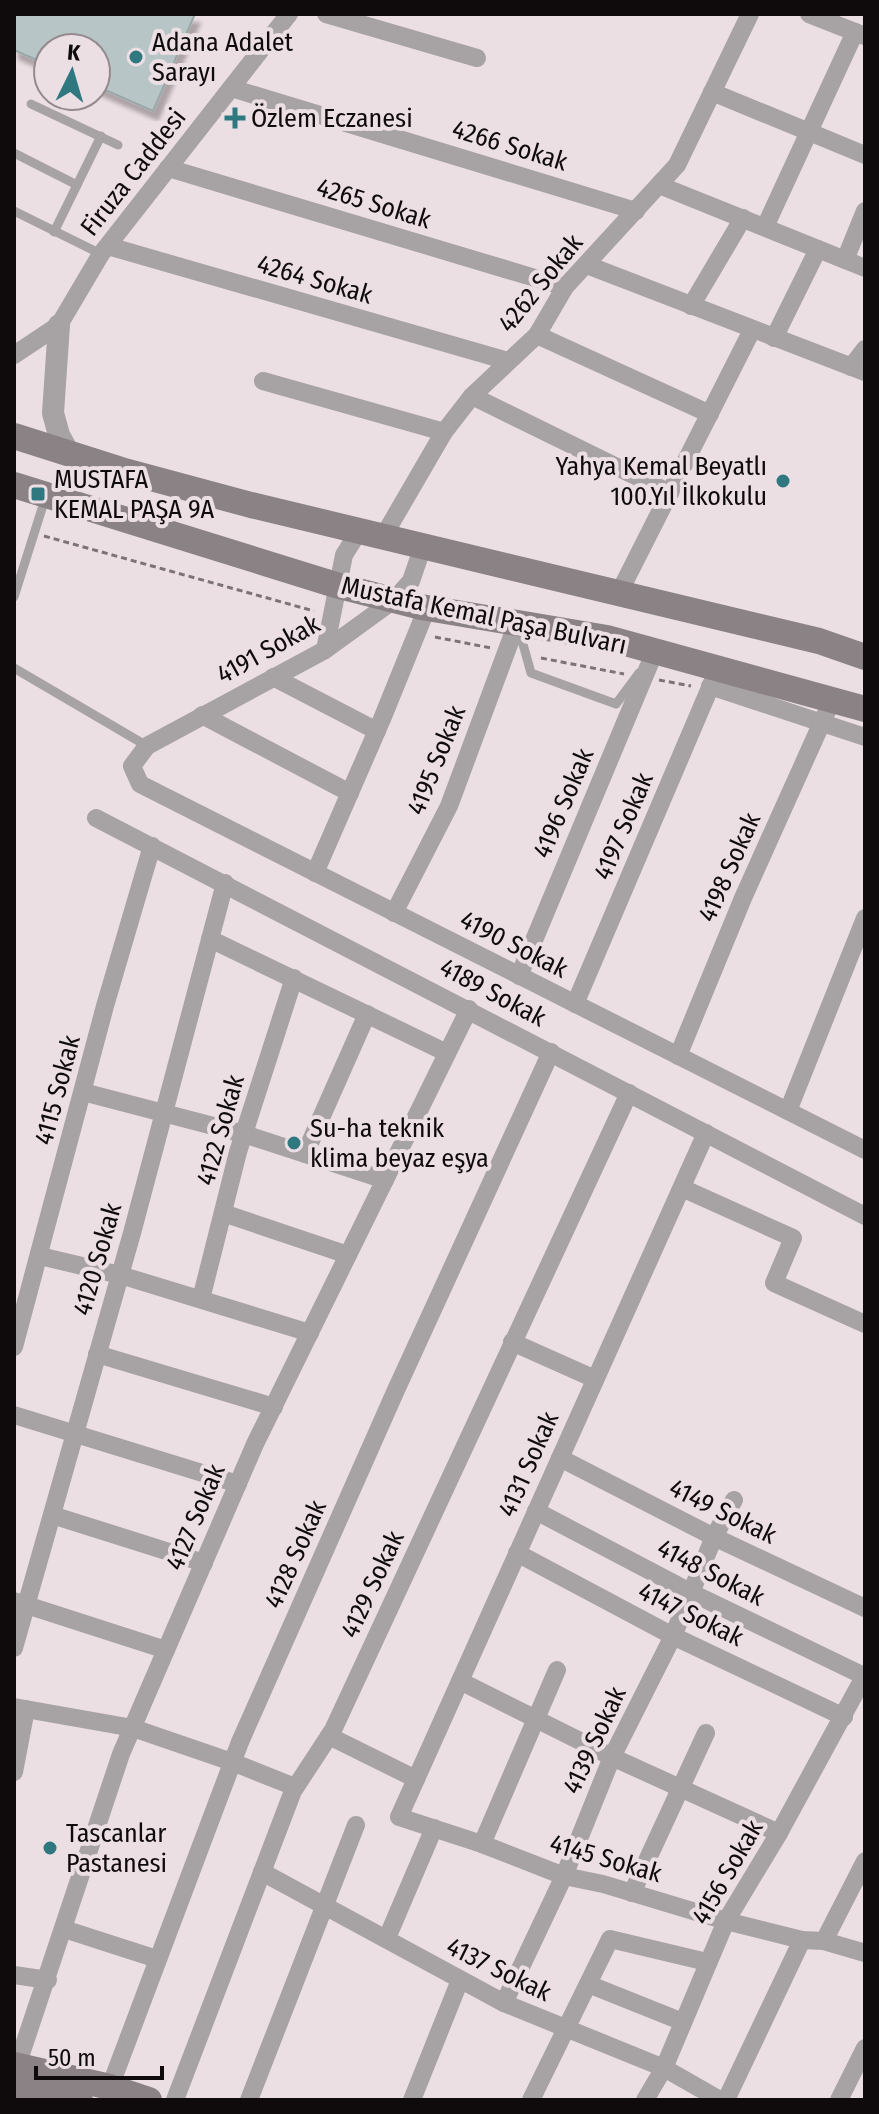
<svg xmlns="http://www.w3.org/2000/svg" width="879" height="2114" font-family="'Fira Sans Condensed',sans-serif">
<defs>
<filter id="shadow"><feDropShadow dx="5" dy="9" stdDeviation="2" flood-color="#0004"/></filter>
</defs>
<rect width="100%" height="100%" fill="#ecdfe3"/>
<polygon fill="#b7c5c7" stroke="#99a7a9" stroke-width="2" filter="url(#shadow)" points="14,14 195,14 153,111 96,86 96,48 48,48 48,65 14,50"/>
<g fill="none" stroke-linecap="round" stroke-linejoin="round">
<g stroke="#7c7376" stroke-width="3" stroke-dasharray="6 4" stroke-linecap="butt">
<polyline points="44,536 314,611"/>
<polyline points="435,637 491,648"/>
<polyline points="541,658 624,674"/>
<polyline points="659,680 691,686"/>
</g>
<g stroke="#a7a2a4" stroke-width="9">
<polyline points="31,104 118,145"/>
<polyline points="14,153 77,185"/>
<polyline points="14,211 101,254"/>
<polyline points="54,232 101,136"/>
<polyline points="14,597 45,499"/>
<polyline points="518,626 531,673 616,704 639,673"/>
<polyline points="14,668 147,746"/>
</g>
<g stroke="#a7a2a4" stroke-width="18">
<polyline points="326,14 477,58"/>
<polyline points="809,14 865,36"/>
<polyline points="231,88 636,211"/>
<polyline points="712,92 865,155"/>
<polyline points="168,168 565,287"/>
<polyline points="659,185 865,268"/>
<polyline points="765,227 855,32"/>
<polyline points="108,246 508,361"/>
<polyline points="845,260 865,211"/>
<polyline points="587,265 865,372"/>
<polyline points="691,306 743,218"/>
<polyline points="537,335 710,414"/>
<polyline points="774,338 818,249"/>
<polyline points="14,355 59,325 101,254 289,14"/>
<polyline points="851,367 865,349"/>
<polyline points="263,381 444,432"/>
<polyline points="472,396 670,493"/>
<polyline points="383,537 444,432 472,396 537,335 565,287 677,165 750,14"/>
<polyline points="423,546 411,581 394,600 325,650 147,746 132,766 140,784 865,1150"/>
<polyline points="619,593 752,330"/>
<polyline points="325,650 344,555 359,531"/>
<polyline points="273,677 377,731"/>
<polyline points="710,686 865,737"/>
<polyline points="202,715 350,793"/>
<polyline points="96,818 865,1216"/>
<polyline points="315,873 382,719 427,608"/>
<polyline points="394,913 449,806 517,623"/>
<polyline points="210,939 447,1053"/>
<polyline points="519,976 655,651"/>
<polyline points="575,1004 718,669"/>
<polyline points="678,1056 743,898 832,700"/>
<polyline points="83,1092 244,1134 385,1180"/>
<polyline points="788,1111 865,918"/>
<polyline points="706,1133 399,1817 482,1844 564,1876 603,1884 726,1921 802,1940 824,1941 865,1953"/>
<polyline points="305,1154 367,1014"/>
<polyline points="682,1188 793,1238 774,1283 865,1324"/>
<polyline points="223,1213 348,1255"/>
<polyline points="40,1256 120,1275 310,1333"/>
<polyline points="201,1299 238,1152 294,978"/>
<polyline points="512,1342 595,1379"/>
<polyline points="14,1347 105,1006 152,846"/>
<polyline points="97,1354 274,1407"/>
<polyline points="14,1415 238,1484"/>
<polyline points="560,1458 714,1537 865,1608"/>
<polyline points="536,1511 692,1593 864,1676"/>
<polyline points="52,1515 204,1563"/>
<polyline points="517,1553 673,1636 844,1717"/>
<polyline points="14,1601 166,1650"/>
<polyline points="14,1648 132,1233 225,883"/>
<polyline points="460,1681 612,1757 779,1833"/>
<polyline points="14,1707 133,1728 232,1762 295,1787"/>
<polyline points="329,1736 416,1779"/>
<polyline points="14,1772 26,1709"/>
<polyline points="482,1844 557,1670"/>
<polyline points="262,1872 504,2003 664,2068 720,2100"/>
<polyline points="632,1893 706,1733"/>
<polyline points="64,1929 157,1959"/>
<polyline points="387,1938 434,1828"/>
<polyline points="824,1941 865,1861"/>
<polyline points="14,1975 48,1980"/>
<polyline points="588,1984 683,2022"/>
<polyline points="504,2003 564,1876 612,1757 673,1636 714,1537 734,1500"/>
<polyline points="17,2066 121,1754 255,1444 469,1009"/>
<polyline points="110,2087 240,1742 396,1390 551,1052"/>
<polyline points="175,2100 293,1791 333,1730 629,1093"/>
<polyline points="249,2100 356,1825"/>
<polyline points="412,2100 460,1980"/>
<polyline points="531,2100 610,1939 707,1962"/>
<polyline points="645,2100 664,2068 726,1921 779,1833 865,1675"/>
<polyline points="726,2100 802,1940"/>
<polyline points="839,2100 865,2048"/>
</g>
<polyline stroke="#a7a2a4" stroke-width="22" points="59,325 53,413 59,435 70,455"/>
<g stroke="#8a8285" stroke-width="26">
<polyline points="14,436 121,470 251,505 819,641 865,657"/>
<polyline points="14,485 339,586 421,607 607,638 865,709"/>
<polyline points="14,2065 110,2087 149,2100"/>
<polyline points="14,2085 80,2100"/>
</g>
</g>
<g fill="#2f7880" stroke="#ecdfe3" stroke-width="3">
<circle cx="136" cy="57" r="8"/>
<path d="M231 106h8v8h8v8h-8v8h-8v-8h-8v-8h8z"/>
<circle cx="783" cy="481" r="8"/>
<rect x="30" y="486" width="16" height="16" rx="4"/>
<circle cx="294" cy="1143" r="8"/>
<circle cx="50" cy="1848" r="8"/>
</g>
<g text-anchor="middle" stroke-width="8" stroke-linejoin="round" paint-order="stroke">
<g font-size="26" fill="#0f0b0c" stroke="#ecdfe3" text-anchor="start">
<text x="152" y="51">Adana Adalet<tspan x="152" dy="30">Sarayı</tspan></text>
<text x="251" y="127">Özlem Eczanesi</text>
<text x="767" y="475" text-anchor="end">Yahya Kemal Beyatlı<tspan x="767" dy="30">100.Yıl İlkokulu</tspan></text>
<text x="54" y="488">MUSTAFA<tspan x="54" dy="30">KEMAL PAŞA 9A</tspan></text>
<text x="310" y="1137">Su-ha teknik<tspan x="310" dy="30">klima beyaz eşya</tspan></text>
<text x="66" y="1842">Tascanlar<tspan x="66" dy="30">Pastanesi</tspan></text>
</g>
<g font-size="26" fill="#0f0b0c" stroke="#ecdfe3">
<text transform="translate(510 145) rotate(17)" y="9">4266 Sokak</text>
<text transform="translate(133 172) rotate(-52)" y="9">Firuza Caddesi</text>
<text transform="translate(374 203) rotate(17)" y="9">4265 Sokak</text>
<text transform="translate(315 279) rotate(16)" y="9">4264 Sokak</text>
<text transform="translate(540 283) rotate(-51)" y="9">4262 Sokak</text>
<text transform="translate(484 615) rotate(12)" y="9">Mustafa Kemal Paşa Bulvarı</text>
<text transform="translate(268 649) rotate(-29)" y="9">4191 Sokak</text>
<text transform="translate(436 760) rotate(-68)" y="9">4195 Sokak</text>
<text transform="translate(563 803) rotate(-67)" y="9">4196 Sokak</text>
<text transform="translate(623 826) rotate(-67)" y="9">4197 Sokak</text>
<text transform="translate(729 867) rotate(-66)" y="9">4198 Sokak</text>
<text transform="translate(514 944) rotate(27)" y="9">4190 Sokak</text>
<text transform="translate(493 992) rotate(28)" y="9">4189 Sokak</text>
<text transform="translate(57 1090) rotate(-75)" y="9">4115 Sokak</text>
<text transform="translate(220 1130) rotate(-74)" y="9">4122 Sokak</text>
<text transform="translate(97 1259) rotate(-74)" y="9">4120 Sokak</text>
<text transform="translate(528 1464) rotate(-66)" y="9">4131 Sokak</text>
<text transform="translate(723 1511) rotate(26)" y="9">4149 Sokak</text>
<text transform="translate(195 1517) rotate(-67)" y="9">4127 Sokak</text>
<text transform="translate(295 1554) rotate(-66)" y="9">4128 Sokak</text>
<text transform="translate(711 1572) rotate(27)" y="9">4148 Sokak</text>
<text transform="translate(372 1584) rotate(-65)" y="9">4129 Sokak</text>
<text transform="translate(691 1614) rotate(26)" y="9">4147 Sokak</text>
<text transform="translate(594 1740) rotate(-65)" y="9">4139 Sokak</text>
<text transform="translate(606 1858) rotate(16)" y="9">4145 Sokak</text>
<text transform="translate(727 1872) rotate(-60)" y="9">4156 Sokak</text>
<text transform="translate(499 1969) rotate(26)" y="9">4137 Sokak</text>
</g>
</g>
<rect width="879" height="2114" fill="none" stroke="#0f0b0c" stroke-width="32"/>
<g transform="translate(72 72) rotate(5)"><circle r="38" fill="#ecdfe3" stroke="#948a8d" stroke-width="2"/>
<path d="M0-6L14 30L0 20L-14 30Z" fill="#2f7880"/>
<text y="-12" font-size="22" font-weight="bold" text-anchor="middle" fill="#0f0b0c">K</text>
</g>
<path d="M36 2066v12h126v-12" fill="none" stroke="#0f0b0c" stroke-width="4"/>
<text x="48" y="2066" font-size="24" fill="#0f0b0c" stroke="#ecdfe3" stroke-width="6" paint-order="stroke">50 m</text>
</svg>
